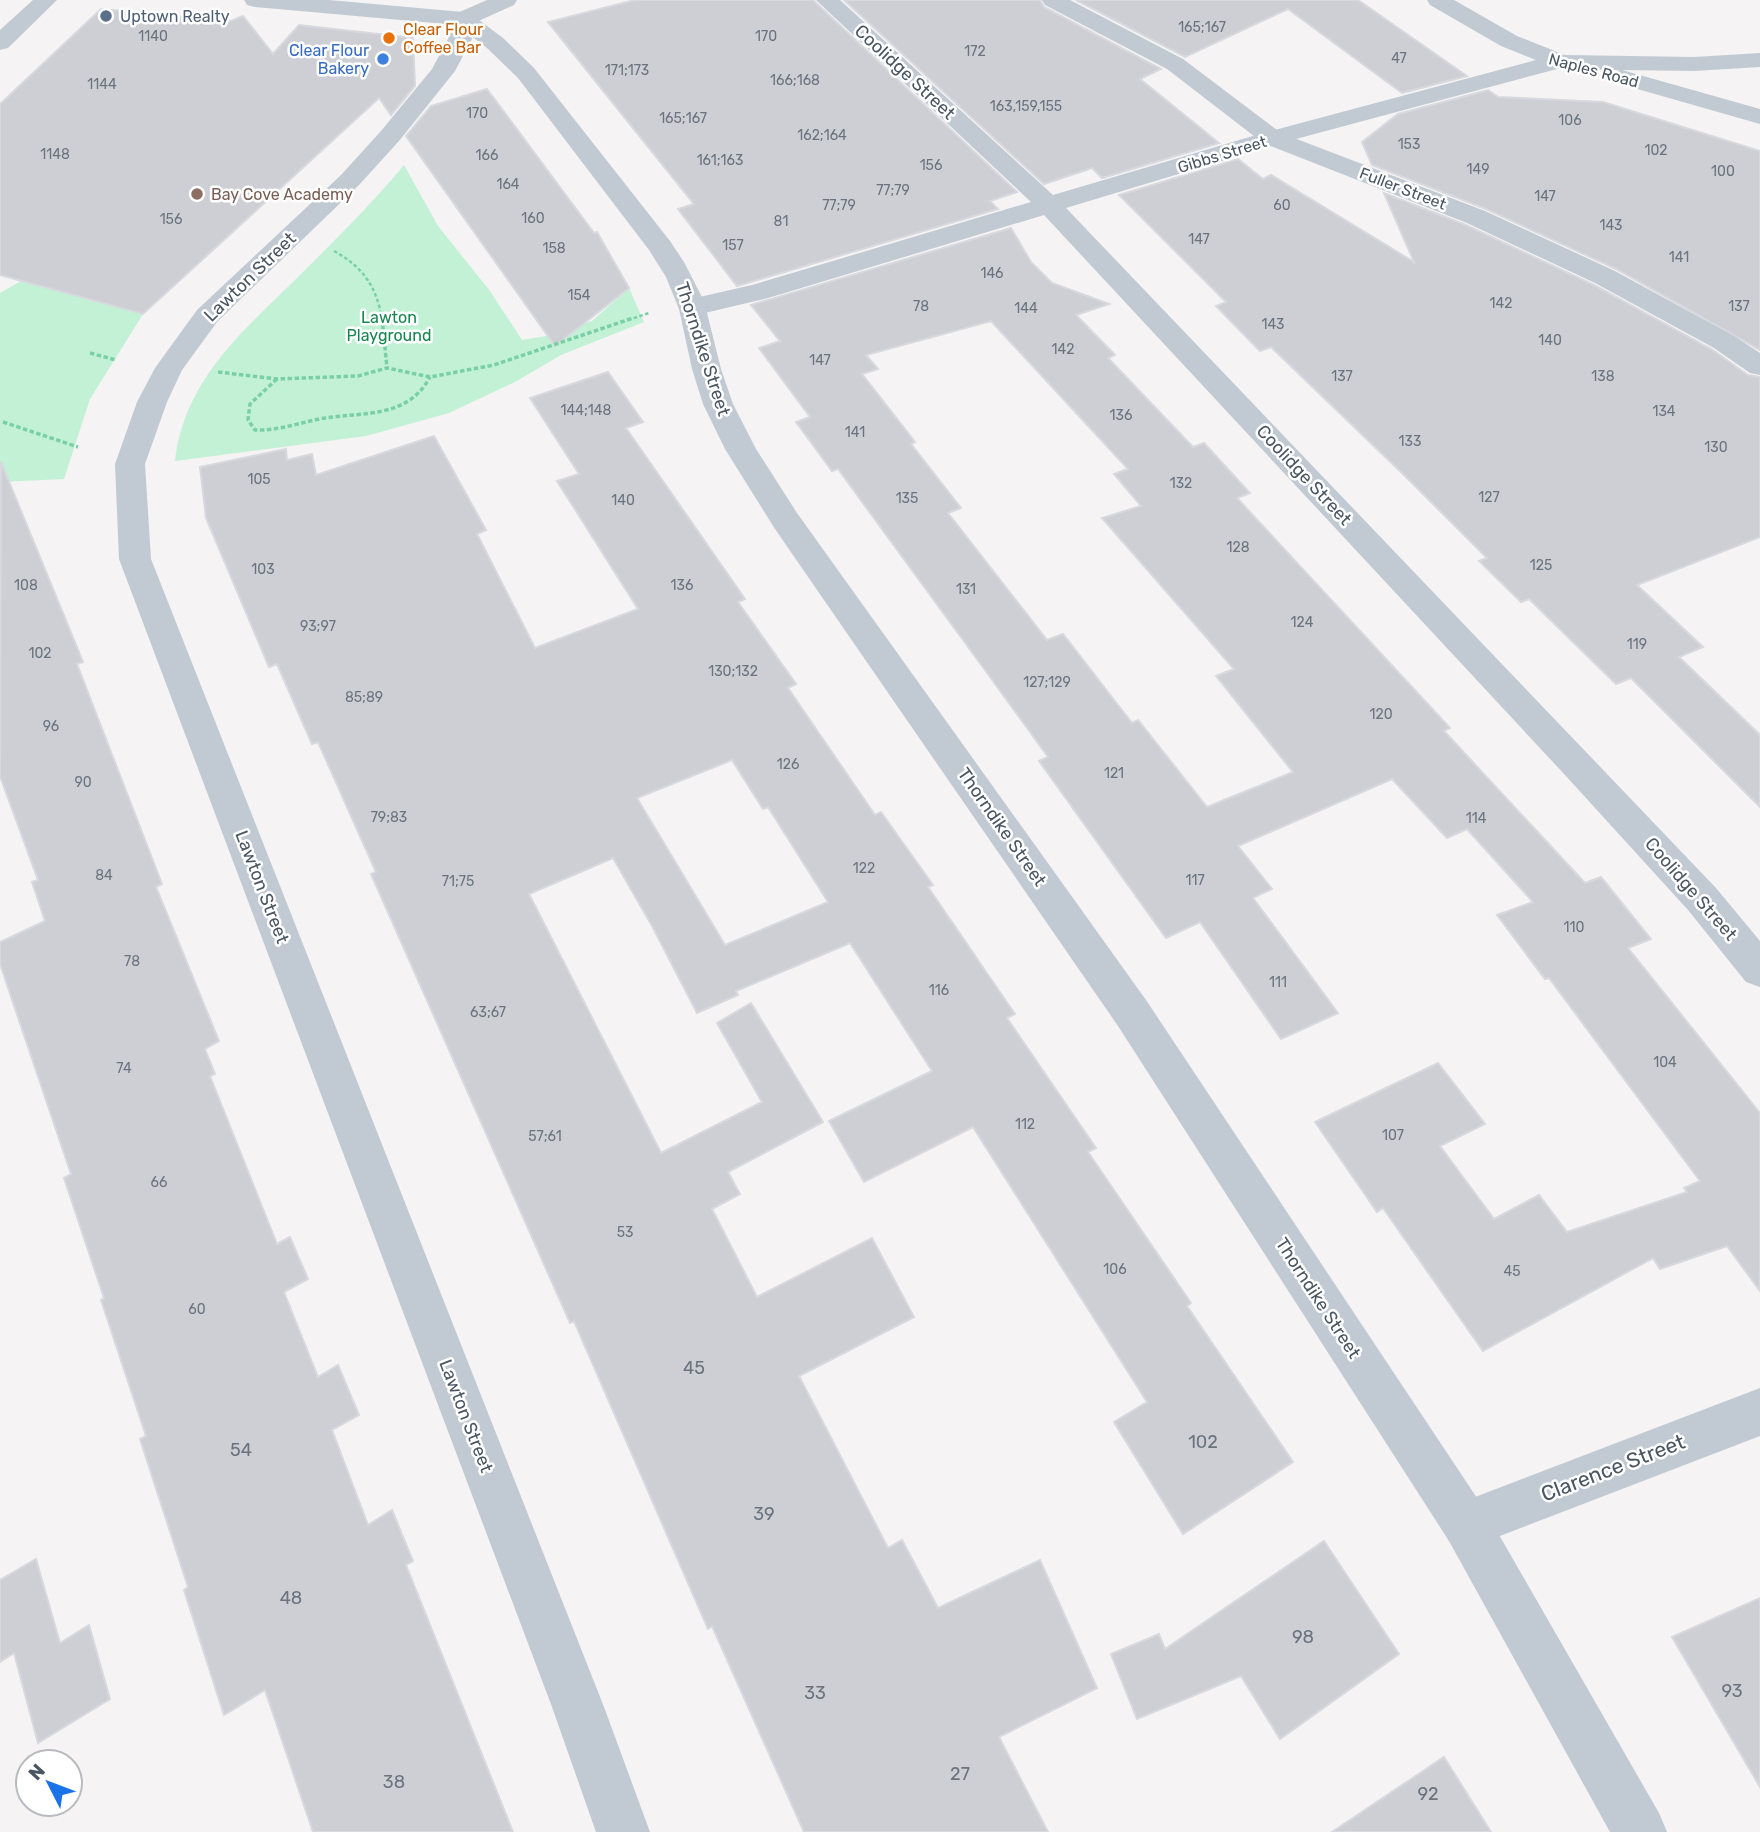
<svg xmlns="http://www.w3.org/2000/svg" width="1760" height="1832" font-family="Rubik,sans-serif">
<rect width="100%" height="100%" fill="#f5f3f3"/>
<g fill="#c3f1d5">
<path d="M404 165 438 226 490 291 522 340 546 336 592 321 629 288 644 322 561 355 515 382 449 413 366 436 175 461C184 380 243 331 297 278 334 241 371 205 404 165Z"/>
<polygon points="21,281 143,314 90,399 64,479 0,482 0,293"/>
</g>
<g fill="#cdcfd5" stroke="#d7d9de" stroke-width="2" fill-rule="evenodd">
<polygon points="635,0 813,0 1017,192 990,201 998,209 737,286 678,209 694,204 548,22"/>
<polygon points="844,0 1040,0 1044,7 1161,69 1140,79 1219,143 1102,178 1092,168 1044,184"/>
<polygon points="1076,0 1358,0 1467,76 1402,93 1288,9 1185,57"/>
<polygon points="101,9 231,21 243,16 273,54 299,25 413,38 415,86 391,115 379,98 143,314 0,275 0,104"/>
<polygon points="487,89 594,233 597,232 629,288 555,346 406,136 431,106"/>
<polygon points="1488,90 1498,97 1603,102 1760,151 1760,350 1616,269 1486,209 1372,165 1362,142 1398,114"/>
<polygon points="1238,159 1263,179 1271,175 1414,262 1384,193 1466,225 1594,285 1713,350 1748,375 1760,377 1760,537 1637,585 1703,647 1679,657 1760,735 1760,807 1631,678 1616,684 1529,599 1521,602 1479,561 1487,558 1403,474 1271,347 1260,351 1216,306 1226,302 1119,195"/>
<path d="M1011 228 1031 262 1052 283 1109 304 1076 315 1115 355 1108 358 1193 447 1204 443 1250 493 1237 498 1450 728 1444 731 1585 883 1601 877 1651 939 1628 948 1760 1113V1291L1727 1246 1660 1269 1653 1258 1483 1351 1383 1208 1377 1212 1315 1122 1438 1063 1485 1124 1440 1146 1494 1219 1539 1195 1567 1232 1687 1192 1684 1188 1700 1181 1549 978 1545 979 1497 915 1533 902 1467 829 1447 838 1392 779 1238 846 1272 889 1253 898 1338 1013 1281 1039 1200 922 1166 938 1039 761 1048 757 982 666 838 469 832 471 796 422 810 417 759 348 780 341 751 305ZM991 321 1128 469 1114 474 1141 506 1102 518 1234 669 1216 676 1293 772 1207 807 1138 720 1132 723 1063 634 1047 640 948 513 961 508 911 444 915 442 862 374 878 369 866 355Z"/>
<path d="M608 372 643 422 626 428 745 599 738 602 796 684 788 688 875 815 881 812 933 885 928 887 1015 1014 1007 1018 1096 1148 1088 1152 1191 1303 1187 1306 1293 1462 1183 1534 1114 1422 1147 1402 973 1127 864 1182 829 1121 932 1071 850 943 736 991 738 995 697 1013 652 926 613 858 529 894 661 1153 762 1102 717 1023 751 1003 823 1122 728 1172 740 1194 712 1209 757 1297 872 1238 914 1317 799 1376 888 1548 902 1540 938 1608 1040 1560 1097 1688 999 1737 1048 1832H804L712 1626 708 1629 574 1321 570 1323 371 874 376 872 318 742 312 744 277 664 269 667 206 518 200 467 286 449 287 460 312 454 316 475 434 436 486 530 477 534 535 648 638 609 557 481 579 474 530 398ZM732 760 763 809 768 807 828 902 725 945 637 798Z"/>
<polygon points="1,462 83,662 77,664 162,884 156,887 219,1041 205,1049 215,1074 210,1076 277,1244 290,1237 308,1279 284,1292 318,1377 338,1365 359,1415 332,1430 368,1525 392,1510 413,1561 406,1565 513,1832 313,1832 265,1690 224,1715 184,1590 188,1587 140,1439 146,1436 101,1300 104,1298 64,1178 71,1174 0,964 0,942 45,921 32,882 38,880 0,776"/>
<polygon points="1324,1541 1399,1654 1280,1739 1241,1676 1137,1719 1111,1654 1159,1634 1165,1649"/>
<polygon points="36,1559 60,1643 89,1625 110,1699 38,1743 14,1653 0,1662 0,1580"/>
<polygon points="1760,1598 1760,1787 1672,1637"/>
<polygon points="1444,1757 1491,1832 1332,1832"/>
</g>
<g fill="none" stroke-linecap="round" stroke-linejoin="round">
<g stroke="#7ad0a6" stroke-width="2.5" stroke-dasharray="3.5 2.5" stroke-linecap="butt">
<path d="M334 251C363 267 377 287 382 320"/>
<polyline points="628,320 649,313"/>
</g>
<g stroke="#7ad0a6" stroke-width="3.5" stroke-dasharray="4.5 2.5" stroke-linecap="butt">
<polyline points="382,318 387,368"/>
<polyline points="90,353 116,360"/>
<polyline points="218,372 277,379 358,376 387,368 430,377 494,365 633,318"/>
<path d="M277 379 250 404 248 420 255 430C279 431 301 422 325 418 365 412 408 418 430 377"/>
<polyline points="3,422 78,447"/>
</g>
<g fill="#c1cad2" fill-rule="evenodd">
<polygon points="33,0 57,0 8,48 0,50 0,30"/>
<polygon points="487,0 517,0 514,5 474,23 472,39 455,71 399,141 359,185 217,322 182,370 167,402 145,464 151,559 604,1707 650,1832 596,1832 552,1707 119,559 115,464 137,402 155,368 197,310 341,175 381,131 432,69 448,39 455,14"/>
<polygon points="816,0 840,0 1053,195 1263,133 1536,60 1501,46 1430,5 1427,0 1454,0 1517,36 1565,55 1694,57 1760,53 1760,67 1694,71 1622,70 1760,109 1760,124 1613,82 1609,77 1613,72 1620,70 1557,69 1281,143 1066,208 1716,888 1760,941 1760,987 1746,982 1688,910 1565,775 1044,215 768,298 692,316 682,313 678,307 682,301 752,285 1031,202"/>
<polygon points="1760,1388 1760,1436 1466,1549 1449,1541 1441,1524 1449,1507"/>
</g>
<g fill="#c1cad2" fill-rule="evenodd">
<polygon points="244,0 329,0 463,12 471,14 503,38 534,68 670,241 684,262 704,301 721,369 733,404 756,449 797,513 1146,1000 1483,1507 1659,1813 1667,1832 1610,1832 1449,1541 1118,1026 775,529 725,449 703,404 692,369 679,309 666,277 649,250 518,78 487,48 457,25 255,7 247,5"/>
<polygon points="1042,0 1070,0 1183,59 1281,133 1485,211 1615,271 1734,336 1760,353 1760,375 1750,373 1714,348 1595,283 1467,223 1263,143 1167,69 1045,5"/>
</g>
</g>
<circle fill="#5c6f8a" stroke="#fff" stroke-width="2.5" cx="106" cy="16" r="7"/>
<circle fill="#e8710a" stroke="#fff" stroke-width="2.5" cx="389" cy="38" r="7"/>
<circle fill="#3f7fe0" stroke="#fff" stroke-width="2.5" cx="383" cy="59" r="7"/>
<circle fill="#8d6e63" stroke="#fff" stroke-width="2.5" cx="197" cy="194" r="7"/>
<g text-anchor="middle" stroke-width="5" stroke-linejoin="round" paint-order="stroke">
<g font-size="14" fill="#6b747e">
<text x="1202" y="32">165;167</text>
<text x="153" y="41">1140</text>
<text x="766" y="41">170</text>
<text x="975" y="56">172</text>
<text x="1399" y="63">47</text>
<text x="627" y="75">171;173</text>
<text x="795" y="85">166;168</text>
<text x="102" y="89">1144</text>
<text x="1026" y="111">163,159,155</text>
<text x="477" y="118">170</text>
<text x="683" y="123">165;167</text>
<text x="1570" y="125">106</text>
<text x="822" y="140">162;164</text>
<text x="1409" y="149">153</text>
<text x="1656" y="155">102</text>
<text x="55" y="159">1148</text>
<text x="487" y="160">166</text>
<text x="720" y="165">161;163</text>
<text x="931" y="170">156</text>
<text x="1478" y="174">149</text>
<text x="1723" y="176">100</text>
<text x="508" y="189">164</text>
<text x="893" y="195">77;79</text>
<text x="1545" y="201">147</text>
<text x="839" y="210">77;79</text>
<text x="1282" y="210">60</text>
<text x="533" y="223">160</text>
<text x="171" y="224">156</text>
<text x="781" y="226">81</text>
<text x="1611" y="230">143</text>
<text x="1199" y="244">147</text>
<text x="733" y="250">157</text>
<text x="554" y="253">158</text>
<text x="1679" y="262">141</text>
<text x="992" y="278">146</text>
<text x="579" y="300">154</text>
<text x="1501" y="308">142</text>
<text x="921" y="311">78</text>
<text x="1739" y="311">137</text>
<text x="1026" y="313">144</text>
<text x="1273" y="329">143</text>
<text x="1550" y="345">140</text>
<text x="1063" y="354">142</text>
<text x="820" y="365">147</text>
<text x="1342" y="381">137</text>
<text x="1603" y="381">138</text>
<text x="586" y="415">144;148</text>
<text x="1664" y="416">134</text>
<text x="1121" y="420">136</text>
<text x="855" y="437">141</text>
<text x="1410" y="446">133</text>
<text x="1716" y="452">130</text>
<text x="259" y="484">105</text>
<text x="1181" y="488">132</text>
<text x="1489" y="502">127</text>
<text x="907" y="503">135</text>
<text x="623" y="505">140</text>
<text x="1238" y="552">128</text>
<text x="1541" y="570">125</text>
<text x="263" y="574">103</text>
<text x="26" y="590">108</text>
<text x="682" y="590">136</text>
<text x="966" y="594">131</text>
<text x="1302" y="627">124</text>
<text x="318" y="631">93;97</text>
<text x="1637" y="649">119</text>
<text x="40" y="658">102</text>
<text x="733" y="676">130;132</text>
<text x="1047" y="687">127;129</text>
<text x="364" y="702">85;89</text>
<text x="1381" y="719">120</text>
<text x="51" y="731">96</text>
<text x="788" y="769">126</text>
<text x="1114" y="778">121</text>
<text x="83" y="787">90</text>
<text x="389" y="822">79;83</text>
<text x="1476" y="823">114</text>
<text x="864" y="873">122</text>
<text x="104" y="880">84</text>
<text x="1195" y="885">117</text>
<text x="458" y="886">71;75</text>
<text x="1574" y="932">110</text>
<text x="132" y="966">78</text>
<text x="1278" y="987">111</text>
<text x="939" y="995">116</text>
<text x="488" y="1017">63;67</text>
<text x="1665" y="1067">104</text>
<text x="124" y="1073">74</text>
<text x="1025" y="1129">112</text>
<text x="1393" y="1140">107</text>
<text x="545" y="1141">57;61</text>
<text x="159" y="1187">66</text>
<text x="625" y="1237">53</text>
<text x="1115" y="1274">106</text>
<text x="1512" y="1276">45</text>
<text x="197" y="1314">60</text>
</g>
<g font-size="16" fill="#4e5e75" stroke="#fff" text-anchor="start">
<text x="120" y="22">Uptown Realty</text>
</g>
<g font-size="16" fill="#c56008" stroke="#fff" text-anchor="start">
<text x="403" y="35">Clear Flour<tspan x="403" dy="18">Coffee Bar</tspan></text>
</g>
<g font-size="16" fill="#366cbe" stroke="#fff" text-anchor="end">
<text x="369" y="56">Clear Flour<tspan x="369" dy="18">Bakery</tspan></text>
</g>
<g font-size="16" fill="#4a5661" stroke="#fff">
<text transform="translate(1594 70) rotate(15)" y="6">Naples Road</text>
<text transform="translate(1222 154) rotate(-17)" y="6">Gibbs Street</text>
<text transform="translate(1403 188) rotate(21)" y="6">Fuller Street</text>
</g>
<g font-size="16" fill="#785e54" stroke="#fff" text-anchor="start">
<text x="211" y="200">Bay Cove Academy</text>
</g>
<g font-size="16" fill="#17864f" stroke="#fff">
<text x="389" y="323">Lawton<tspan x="389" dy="18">Playground</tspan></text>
</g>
<g font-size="18" fill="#4a5661" stroke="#fff">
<text transform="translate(905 72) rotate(43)" y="6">Coolidge Street</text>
<text transform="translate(250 277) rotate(-44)" y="6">Lawton Street</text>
<text transform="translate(703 349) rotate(72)" y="6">Thorndike Street</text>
<text transform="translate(1304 475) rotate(47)" y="6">Coolidge Street</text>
<text transform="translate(1002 827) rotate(55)" y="6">Thorndike Street</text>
<text transform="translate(262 887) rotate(69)" y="6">Lawton Street</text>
<text transform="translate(1691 889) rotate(49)" y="6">Coolidge Street</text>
<text transform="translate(1318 1298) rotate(57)" y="6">Thorndike Street</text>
<text transform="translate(466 1416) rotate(69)" y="6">Lawton Street</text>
</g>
<g font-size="18" fill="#6b747e">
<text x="694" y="1374">45</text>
<text x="1203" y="1448">102</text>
<text x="241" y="1456">54</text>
<text x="764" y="1520">39</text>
<text x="291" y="1604">48</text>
<text x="1303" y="1643">98</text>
<text x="1732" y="1697">93</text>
<text x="815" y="1699">33</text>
<text x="960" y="1780">27</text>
<text x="394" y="1788">38</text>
<text x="1428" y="1800">92</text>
</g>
<g font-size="21" fill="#4a5661" stroke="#fff">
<text transform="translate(1613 1468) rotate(-21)" y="7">Clarence Street</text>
</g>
</g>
<g transform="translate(49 1783) rotate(312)"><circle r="33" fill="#ffffff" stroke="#b7bbc0" stroke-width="2"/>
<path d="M0-5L12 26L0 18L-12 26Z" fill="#1a73e8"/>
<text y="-10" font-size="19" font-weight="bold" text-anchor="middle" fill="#4a5661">N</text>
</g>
</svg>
